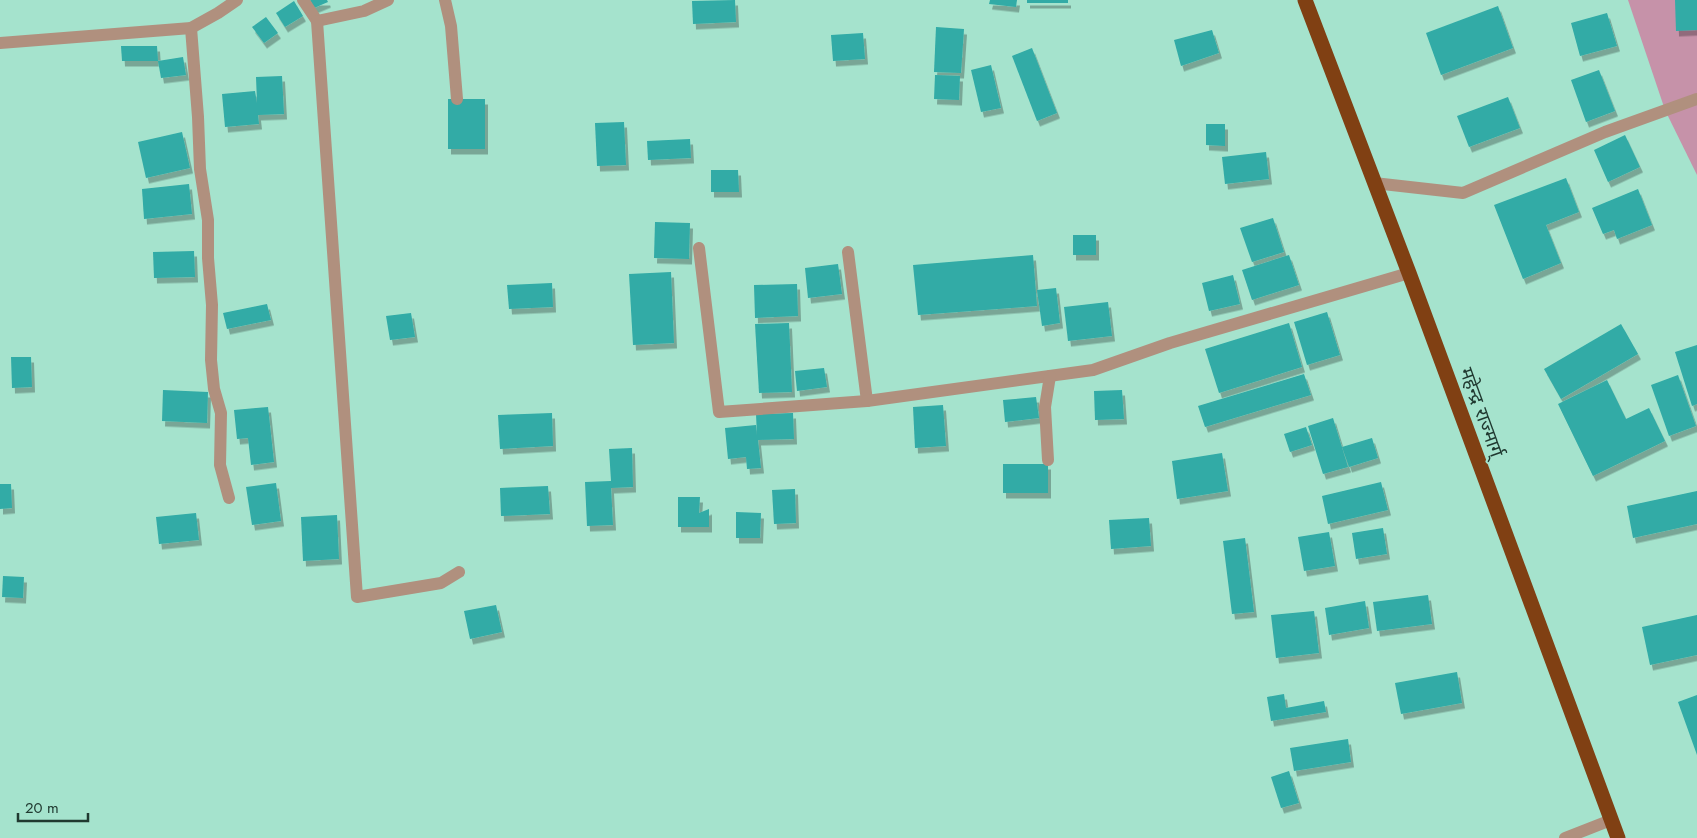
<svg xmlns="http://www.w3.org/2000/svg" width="1697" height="838" font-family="Jost,'Noto Sans Devanagari',sans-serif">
<defs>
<filter id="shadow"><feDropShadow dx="3" dy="5.5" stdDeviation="0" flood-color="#0004"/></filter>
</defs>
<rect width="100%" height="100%" fill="#a5e3cd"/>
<polygon fill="#c692a9" points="1628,0 1697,0 1697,175 1665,110"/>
<g fill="#30aba6" filter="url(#shadow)">
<polygon points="310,0 327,0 328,2 314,8"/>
<polygon points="735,0 736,22 693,24 692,1"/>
<polygon points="990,0 1017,0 1016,7 989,4"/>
<rect x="1027" y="0" width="41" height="3"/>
<polygon points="1675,0 1697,0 1697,30 1676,31"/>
<polygon points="294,1 303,16 285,27 276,13"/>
<polygon points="1498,6 1513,48 1441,75 1426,33"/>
<polygon points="1607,13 1617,46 1580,56 1571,23"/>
<polygon points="266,17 278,33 264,43 252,27"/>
<polygon points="936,27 964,29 961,73 934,72"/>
<polygon points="1212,30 1219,53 1181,66 1174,40"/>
<polygon points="863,33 865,59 833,61 831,35"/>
<polygon points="121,46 157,46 158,61 122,61"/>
<polygon points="1032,48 1057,113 1037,121 1012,56"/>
<polygon points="183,57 186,75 161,78 158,61"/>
<polygon points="991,65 1001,108 981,112 971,70"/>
<polygon points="1599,70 1615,111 1586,122 1571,80"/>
<polygon points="935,75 960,76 959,100 934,99"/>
<polygon points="282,76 284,114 258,115 259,124 225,127 222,94 255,91 257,103 256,77"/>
<polygon points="1508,97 1520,128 1469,147 1457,116"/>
<rect x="448" y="99" width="37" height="50"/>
<polygon points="624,122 626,165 597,166 595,123"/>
<polygon points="1206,124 1225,124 1225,146 1206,145"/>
<polygon points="182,132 190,168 146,178 138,142"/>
<polygon points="1625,135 1640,167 1608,182 1594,150"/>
<polygon points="690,139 691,158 648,160 647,141"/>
<polygon points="1266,152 1269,179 1225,184 1222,157"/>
<polygon points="711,170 738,170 739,192 711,192"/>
<polygon points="1566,178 1579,212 1546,225 1561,263 1523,279 1494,205"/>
<polygon points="189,184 192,214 144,219 142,189"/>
<polygon points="1638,189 1652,225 1617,239 1614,230 1603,234 1592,208"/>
<polygon points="1273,218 1284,252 1252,262 1240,228"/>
<polygon points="655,222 690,223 689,259 654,258"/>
<rect x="1073" y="235" width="23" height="20"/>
<polygon points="194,251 195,277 154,278 153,252"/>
<polygon points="1033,255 1037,306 918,315 913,265"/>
<polygon points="1289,255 1299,285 1252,300 1242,270"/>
<polygon points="838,264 842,294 808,298 805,268"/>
<polygon points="671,272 674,343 633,345 629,274"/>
<polygon points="1233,275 1240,304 1209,311 1202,283"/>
<polygon points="552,283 553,307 509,309 507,285"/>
<polygon points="797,284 798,316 755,318 754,285"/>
<polygon points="1056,288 1060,323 1042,326 1037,290"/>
<polygon points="1108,302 1112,336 1068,341 1064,307"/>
<polygon points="267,304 271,320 227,329 223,313"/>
<polygon points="1327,312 1340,355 1307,365 1294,322"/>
<polygon points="411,313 415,337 390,340 386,316"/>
<polygon points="789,323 792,392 759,393 755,324"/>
<polygon points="1289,323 1302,367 1219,393 1205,349"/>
<polygon points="1621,324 1638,354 1561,399 1544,369"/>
<polygon points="1697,345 1697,404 1692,406 1675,352"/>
<polygon points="11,357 31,357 32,387 12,388"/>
<polygon points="824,368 827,387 797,391 795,371"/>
<polygon points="1304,374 1311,395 1205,427 1198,406"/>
<polygon points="1678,375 1696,426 1669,436 1651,385"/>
<polygon points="1607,380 1626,419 1649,408 1665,441 1593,476 1558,404"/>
<polygon points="163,390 208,392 207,423 162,421"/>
<polygon points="1122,390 1124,419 1095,420 1094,391"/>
<polygon points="1036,397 1039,418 1005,422 1003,400"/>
<polygon points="943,405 946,446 915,448 913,407"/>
<polygon points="268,407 274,462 251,465 248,438 237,439 234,410"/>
<polygon points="552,413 553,446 500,449 498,415"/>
<polygon points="793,413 794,439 758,440 761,468 747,469 746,457 728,459 725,428 756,425 757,436 756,414"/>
<polygon points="1333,418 1348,467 1323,474 1308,426"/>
<polygon points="1306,427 1312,445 1290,452 1284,434"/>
<polygon points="1372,438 1378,458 1349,467 1342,447"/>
<polygon points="632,448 633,487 611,488 613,525 587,526 585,482 611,481 609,449"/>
<polygon points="1222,453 1228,491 1177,499 1172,461"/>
<rect x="1003" y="464" width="45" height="29"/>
<polygon points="1381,482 1388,510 1328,524 1322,496"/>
<polygon points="276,483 281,521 252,525 246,487"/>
<polygon points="0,484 11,484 12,508 0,509"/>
<polygon points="548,486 550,514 501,516 500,488"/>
<polygon points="795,489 796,523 774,524 772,490"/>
<polygon points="1697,491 1697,524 1633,538 1627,506"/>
<polygon points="678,497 700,497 699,513 709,509 709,527 678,527"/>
<polygon points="736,512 761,513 760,538 736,538"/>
<polygon points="196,513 199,540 159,544 156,517"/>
<polygon points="337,515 339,559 303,561 301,517"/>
<polygon points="1149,518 1151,546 1111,549 1109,520"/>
<polygon points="1383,528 1387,554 1356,559 1352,533"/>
<polygon points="1329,532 1335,566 1304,571 1298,537"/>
<polygon points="1245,538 1254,612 1232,614 1223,541"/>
<polygon points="3,576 24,577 23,598 2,597"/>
<polygon points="1428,595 1432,624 1377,631 1373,602"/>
<polygon points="1365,601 1369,628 1329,635 1325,608"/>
<polygon points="496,605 502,632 470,639 464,611"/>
<polygon points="1314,611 1319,653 1276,658 1271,615"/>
<polygon points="1697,615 1697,655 1650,665 1642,627"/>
<polygon points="1457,672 1462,703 1401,714 1395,683"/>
<polygon points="1284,694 1286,708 1324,701 1326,712 1271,721 1267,697"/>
<polygon points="1697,695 1697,755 1678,702"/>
<polygon points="1348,739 1351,762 1294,771 1290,748"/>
<polygon points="1289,771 1299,803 1281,808 1271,777"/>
</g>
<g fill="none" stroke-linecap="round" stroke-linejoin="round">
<g stroke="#b0907e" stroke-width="12">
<polyline points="303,0 317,21 364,11 388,0"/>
<polyline points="445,0 451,26 457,99"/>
<polyline points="317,21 357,597 441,583 459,572"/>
<polyline points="191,28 198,117 200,169 208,220 208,258 212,305 211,360 214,389 221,413 220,465 229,498"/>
<polyline points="0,43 191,28 218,13 237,0"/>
<polyline points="1374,183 1463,193 1605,132 1697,99"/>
<polyline points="699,248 719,412 867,401 848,252"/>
<polyline points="867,401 1093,370 1170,343 1409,273"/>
<polyline points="1048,460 1045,407 1050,376"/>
<polyline points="1565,838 1611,820"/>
</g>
<polyline stroke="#804013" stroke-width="15" points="1305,0 1409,273 1618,838"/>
</g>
<g text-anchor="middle" stroke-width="4" stroke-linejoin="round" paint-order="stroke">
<g font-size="19" fill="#203930" stroke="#a5e3cd">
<text transform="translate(1482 412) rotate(70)" y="7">महेन्द्र राज्मार्ग्</text>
</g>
</g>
<path d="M18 813v8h70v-8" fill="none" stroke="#203930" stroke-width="2.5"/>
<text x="25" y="813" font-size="15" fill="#203930" stroke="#a5e3cd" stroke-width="4" paint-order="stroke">20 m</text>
</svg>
